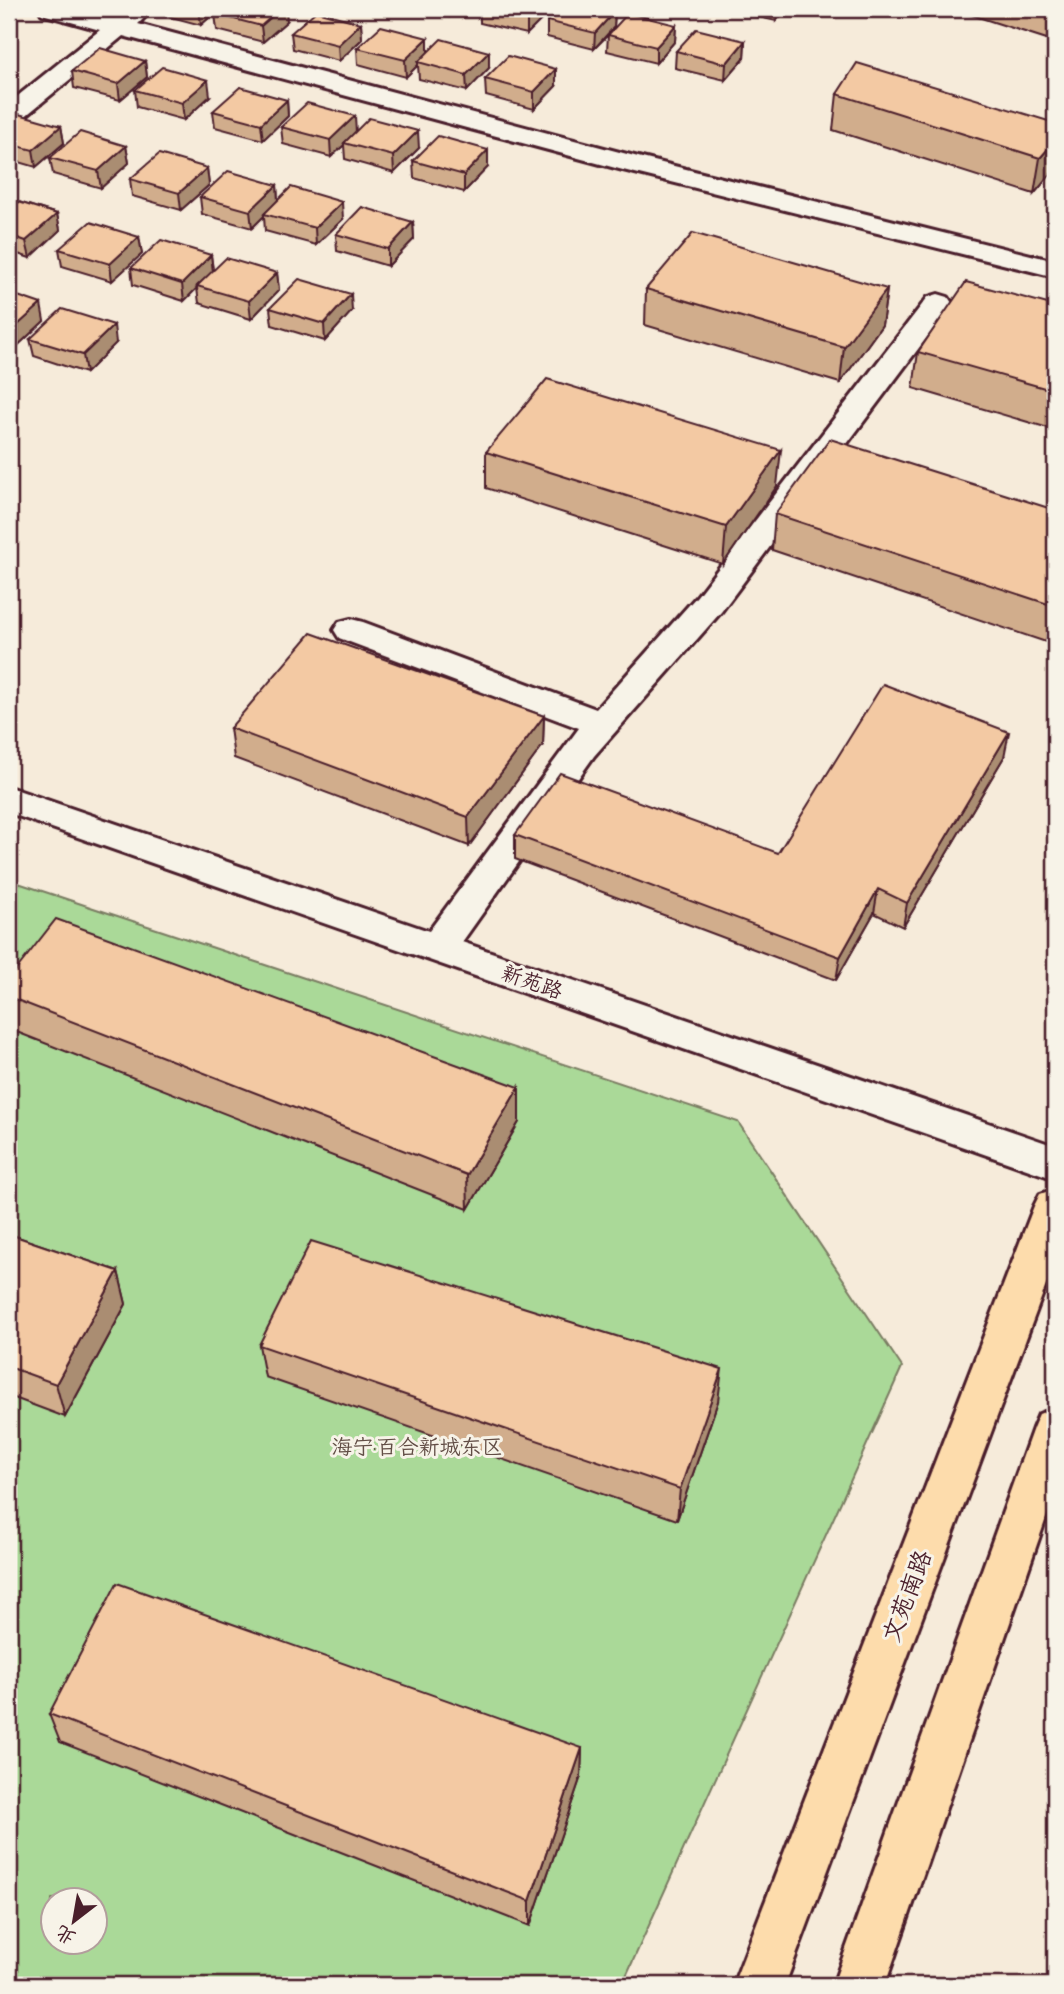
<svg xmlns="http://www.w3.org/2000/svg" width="1064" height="1994" font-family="'Architects Daughter','LXGW WenKai TC',sans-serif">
<rect width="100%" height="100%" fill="#f6ebda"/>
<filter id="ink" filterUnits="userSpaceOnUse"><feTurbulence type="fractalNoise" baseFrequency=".0143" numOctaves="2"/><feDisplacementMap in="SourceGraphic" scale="14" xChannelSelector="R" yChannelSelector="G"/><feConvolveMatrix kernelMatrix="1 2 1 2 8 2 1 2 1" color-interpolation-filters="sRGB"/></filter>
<g filter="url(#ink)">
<path fill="#aad998" stroke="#7a7c62" stroke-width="2" fill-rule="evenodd" d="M9 880 738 1122 902 1367 622 1985H9ZM52 1899H94V1941H52Z"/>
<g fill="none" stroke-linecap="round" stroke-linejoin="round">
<defs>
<g id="minor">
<polygon points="39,9 79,9 114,18 126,9 144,9 148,14 138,24 642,158 1055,261 1055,277 623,170 123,36 18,122 9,124 9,103 100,30 42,14"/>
<polygon points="938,294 948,297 952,303 948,309 721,612 594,756 462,942 1055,1146 1055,1179 9,813 9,787 429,931 579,728 339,638 334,630 339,622 351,619 363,622 596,709 697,596 928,297"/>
</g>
<g id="major">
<polygon points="1055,1189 1055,1261 785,1985 733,1985 1034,1206 1040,1194"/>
<polygon points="1055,1408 1055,1492 885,1985 833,1985 1033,1428 1039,1414"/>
</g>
</defs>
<use href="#minor" stroke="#4a1f2b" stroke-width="6"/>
<use href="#major" stroke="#4a1f2b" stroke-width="6"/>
<use href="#minor" fill="#f7f3e8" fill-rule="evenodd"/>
<use href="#major" fill="#fddcac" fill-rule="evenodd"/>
</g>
<g fill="#d1ad8c" stroke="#4a1f2b" stroke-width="2">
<polygon points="155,9 219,9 201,25 156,13"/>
<polygon points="422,9 457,9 450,16"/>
<polygon points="480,9 548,9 548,13 527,34 480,23"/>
<polygon points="728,9 787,9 776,21 728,10"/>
<polygon points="953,9 1055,9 1055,35 1050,40"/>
<polygon points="615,11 614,27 676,25 675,41 656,63 607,51 608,35 594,49 547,37 547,21"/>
<polygon points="215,14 287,21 263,42 217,30"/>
<polygon points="361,23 362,39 339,61 293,49 291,33"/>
<polygon points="428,38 428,52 489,68 467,91 419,79 418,65 406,77 358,64 357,48"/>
<polygon points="745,41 744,58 725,80 675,68 676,51"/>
<polygon points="145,61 147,77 120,100 74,88 72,71"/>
<polygon points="485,79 556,86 534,109 486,96"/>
<polygon points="135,90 210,96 184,120 137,107"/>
<polygon points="837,94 1055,123 1055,169 1034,194 833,130"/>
<polygon points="287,100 288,116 263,140 215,127 213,111"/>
<polygon points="9,118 61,126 64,143 36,167 9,159"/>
<polygon points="281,127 356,131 419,148 394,173 345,159 344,145 331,157 283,144"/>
<polygon points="126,146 129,163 101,188 53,174 50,158"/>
<polygon points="413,161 488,167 464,192 414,178"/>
<polygon points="207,168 209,185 181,210 132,196 130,179"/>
<polygon points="277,185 278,200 343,219 316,245 265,231 264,216 252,228 202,214 200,197"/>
<polygon points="9,199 57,214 60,230 30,258 9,251"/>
<polygon points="413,222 414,239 388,266 337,251 336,234"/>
<polygon points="139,237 142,254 112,281 62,266 59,249"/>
<polygon points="211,255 213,270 277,273 279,290 251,319 199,303 197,288 184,301 133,285 131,268"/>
<polygon points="646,289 887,289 882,325 840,383 645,325"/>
<polygon points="9,293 44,321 13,350 9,349"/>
<polygon points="1055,306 1055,430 913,388 918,352"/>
<polygon points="270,308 352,311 325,341 272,325"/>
<polygon points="30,339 116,343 86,373 34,356"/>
<polygon points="486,452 777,486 723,564 486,488"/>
<polygon points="1055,510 1055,626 1046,642 772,550 775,514"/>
<polygon points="544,716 543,745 469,846 234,758 230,728"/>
<polygon points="1004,757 903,927 874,913 836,980 515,859 515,835 778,853"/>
<polygon points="9,979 519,1122 468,1209 9,1029"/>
<polygon points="9,1234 118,1271 126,1304 65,1417 9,1396"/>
<polygon points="259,1345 718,1401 677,1520 265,1377"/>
<polygon points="49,1714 582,1748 581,1776 530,1926 60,1742"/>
</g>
<g fill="#aa8d72" stroke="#4a1f2b" stroke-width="2">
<polygon points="199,9 219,9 201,25"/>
<polygon points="280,9 286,9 287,21 263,42 261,26"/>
<polygon points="450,9 457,9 450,16"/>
<polygon points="536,9 548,9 548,13 527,34 527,18"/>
<polygon points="777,9 787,9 776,21"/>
<polygon points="615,11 614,27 594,49 595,33"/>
<polygon points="1055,13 1055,35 1050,40"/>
<polygon points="361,23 362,39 339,61 338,45"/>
<polygon points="676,25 675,41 656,63 656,47"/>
<polygon points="428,38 428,54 418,62 418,65 406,77 405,60"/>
<polygon points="745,41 744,58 725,80 726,64"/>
<polygon points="489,52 489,68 467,91 466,75"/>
<polygon points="145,61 147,77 120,100 118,84"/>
<polygon points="556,69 556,86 534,109 534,92"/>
<polygon points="208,80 210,96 184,120 182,103"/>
<polygon points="287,100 288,116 263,140 261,124"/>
<polygon points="355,116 356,133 344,143 344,145 331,157 330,140"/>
<polygon points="61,126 64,143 36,167 33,150"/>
<polygon points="418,131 419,148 394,173 393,156"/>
<polygon points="1055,141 1055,169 1034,194 1040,158"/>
<polygon points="126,146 129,163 101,188 98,171"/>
<polygon points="488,150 488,167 464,192 464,175"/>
<polygon points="207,168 209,185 181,210 179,193"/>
<polygon points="277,185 278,202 264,214 264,216 252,228 250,211"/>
<polygon points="342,202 343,219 316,245 315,228"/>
<polygon points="57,214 60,230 30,258 26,241"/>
<polygon points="413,222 414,239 388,266 388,249"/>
<polygon points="139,237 142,254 112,281 110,264"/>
<polygon points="211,255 213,272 197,286 197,288 184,301 182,284"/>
<polygon points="277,273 279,290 251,319 249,301"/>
<polygon points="887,289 882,325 840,383 844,347"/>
<polygon points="351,294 352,311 325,341 324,324"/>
<polygon points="41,304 44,321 13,350 9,333"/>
<polygon points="114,325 116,343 86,373 83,355"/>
<polygon points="781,450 777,486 723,564 726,527"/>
<polygon points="1055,603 1055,626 1046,642 1054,606"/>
<polygon points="544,716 543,745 469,846 468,817"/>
<polygon points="1009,732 1004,757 903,927 907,903"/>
<polygon points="878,889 874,913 836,980 840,957"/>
<polygon points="519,1087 519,1122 468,1209 467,1175"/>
<polygon points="118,1271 126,1304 65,1417 56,1384"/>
<polygon points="722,1369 718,1401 677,1520 680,1489"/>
<polygon points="582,1748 581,1776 530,1926 530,1901"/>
</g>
<g fill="#f3c9a3" stroke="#4a1f2b" stroke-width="2">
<polygon points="222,9 280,9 261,26 215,14"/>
<polygon points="490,9 536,9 527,18"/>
<polygon points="559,9 606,9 615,11 595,33 547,21"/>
<polygon points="316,11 361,23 338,45 291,33"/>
<polygon points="628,13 676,25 656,47 608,35"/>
<polygon points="381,26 428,38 405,60 357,48"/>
<polygon points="696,29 745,41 726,64 676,51"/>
<polygon points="441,39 489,52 466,75 418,62"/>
<polygon points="100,48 145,61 118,84 72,71"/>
<polygon points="508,56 556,69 534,92 485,79"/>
<polygon points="857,63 1055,123 1055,141 1040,158 837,94"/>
<polygon points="162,67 208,80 182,103 135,90"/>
<polygon points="240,87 287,100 261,124 213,111"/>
<polygon points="307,103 355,116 330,140 281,127"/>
<polygon points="15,113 61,126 33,150 9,144 9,118"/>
<polygon points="369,118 418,131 393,156 344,143"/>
<polygon points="80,132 126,146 98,171 50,158"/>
<polygon points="438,136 488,150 464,175 413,161"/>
<polygon points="159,154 207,168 179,193 130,179"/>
<polygon points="228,171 277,185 250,211 200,197"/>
<polygon points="291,187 342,202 315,228 264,214"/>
<polygon points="9,199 57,214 26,241 9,235"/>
<polygon points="362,207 413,222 388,249 336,234"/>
<polygon points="90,222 139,237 110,264 59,249"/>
<polygon points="693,233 887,289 844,347 646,289"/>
<polygon points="161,240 211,255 182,284 131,268"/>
<polygon points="226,258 277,273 249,301 197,286"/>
<polygon points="299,279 351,294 324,324 270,308"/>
<polygon points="966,282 1055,306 1055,391 918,352"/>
<polygon points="9,293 41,304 9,333"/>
<polygon points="62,309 114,325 83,355 30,339"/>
<polygon points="547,379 781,450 726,527 486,452"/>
<polygon points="830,439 1055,510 1055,603 1054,606 775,514"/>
<polygon points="311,633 544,716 468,817 230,728"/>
<polygon points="883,684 1009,732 907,903 878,889 840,957 515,835 560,773 778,853"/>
<polygon points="56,919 519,1087 467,1175 9,997 9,979"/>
<polygon points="9,1234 118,1271 56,1384 9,1367"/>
<polygon points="311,1241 722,1369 680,1489 259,1345"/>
<polygon points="117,1583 582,1748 530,1901 49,1714"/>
</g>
</g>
<g text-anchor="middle" stroke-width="6" stroke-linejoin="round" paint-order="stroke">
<g font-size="21" fill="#4a1f2b" stroke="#f7f3e8">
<text transform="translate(532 982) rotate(19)" y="7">新苑路</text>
</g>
<g font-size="21" fill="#624e46" stroke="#f7f3e8">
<text x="417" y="1454">海宁·百合新城东区</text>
</g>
<g font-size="24" fill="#4a1f2b" stroke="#f7f3e8">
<text transform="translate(907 1596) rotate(-69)" y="8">文苑南路</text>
</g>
</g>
<rect width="1064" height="1994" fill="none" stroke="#f7f3e8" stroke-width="35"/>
<rect x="18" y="18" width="1029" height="1959" fill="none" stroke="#4a1f2b" stroke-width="2.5" filter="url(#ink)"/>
<g transform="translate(74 1921) rotate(211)"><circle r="33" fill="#f7f3e8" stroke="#b29e9c" stroke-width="2"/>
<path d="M0-5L12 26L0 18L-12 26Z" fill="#4a1f2b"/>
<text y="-10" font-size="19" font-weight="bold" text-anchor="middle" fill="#4a1f2b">北</text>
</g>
</svg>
